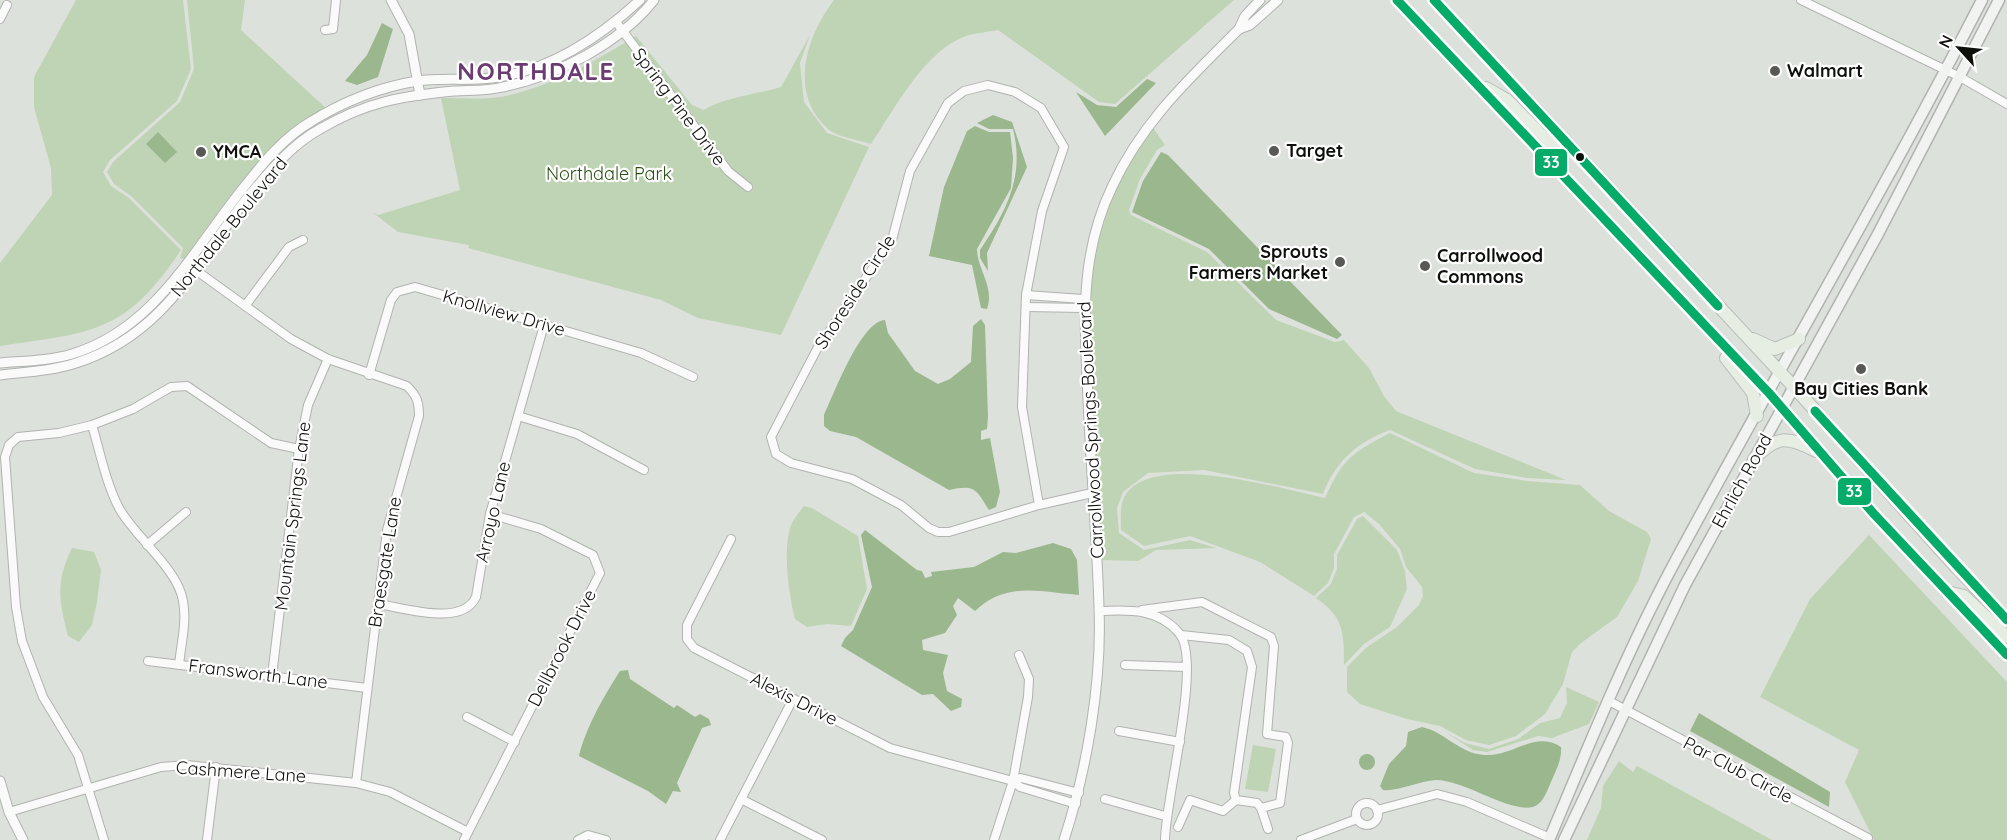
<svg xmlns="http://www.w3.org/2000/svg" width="2007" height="840" font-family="Quicksand,sans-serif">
<rect width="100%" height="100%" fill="#dde1db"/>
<g fill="#bfd4b5">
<path d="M76 0H183L191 69 177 101 110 160 103 172 111 186 129 198 181 250C125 334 93 332 0 346V263L52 195 51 168 34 107V77Z"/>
<path d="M187 0H245L241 30 327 109C264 138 224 205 184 259L180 258 183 248 131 196 114 184 107 172 113 162 180 102 194 69Z"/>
<path d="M834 0H1234L1115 104 1099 102 998 30C988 32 975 33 966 36 925 50 894 110 871 144 859 140 837 137 828 129 788 93 806 37 834 0Z"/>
<path d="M810 35 800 63 804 102 827 133 869 147 781 335 698 318 661 300 468 248 469 245 398 232 372 212 378 215 460 190 441 98C462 98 486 100 506 96 554 85 595 61 636 36L692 105 704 110C722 98 758 94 781 87Z"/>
<path d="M1152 126 1165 145 1157 150 1140 179 1129 210 1131 215 1207 252 1276 320 1335 342 1344 340 1369 368 1384 396 1396 411 1566 480 1527 478 1475 469 1390 430C1357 442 1336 461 1323 494L1204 470 1148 473 1123 492 1117 508 1119 533 1144 550 1190 540 1216 548 1156 550 1138 561 1101 560 1088 300 1097 244 1115 190Z"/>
<path d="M1390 433 1474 473 1527 481 1580 485 1609 511 1647 532 1651 539 1638 581 1617 617 1581 643 1572 652 1563 684 1545 714 1516 736 1489 745 1466 740 1440 726 1407 719 1360 704 1347 692V667L1367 647 1397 627 1419 605 1423 596 1422 587 1406 567 1400 549 1379 524 1364 512 1354 517 1334 554V568L1328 583 1314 596 1260 562 1190 536 1144 546 1121 530C1121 518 1119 505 1126 494 1155 451 1282 489 1325 498 1342 459 1353 452 1390 433Z"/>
<path d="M804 506 812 508 858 536 867 589 851 626 827 624 807 627 795 619C789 596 781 543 793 521 796 516 800 511 804 506Z"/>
<path d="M1363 516 1397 550 1405 571 1407 589 1390 627 1364 644 1344 665C1344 633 1344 617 1316 598L1331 584 1337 569V555L1357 519Z"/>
<polygon points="1869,535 2007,682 2007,840 1874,840 1845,782 1859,750 1760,697 1810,599"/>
<path d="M72 548 94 552 101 570 97 602 92 625 79 642 68 636C59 600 55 583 72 548Z"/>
<polygon points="1566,687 1599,702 1589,724 1552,738 1538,736 1487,752 1473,750 1445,732 1465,743 1489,749 1518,739 1540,723 1560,718 1567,703"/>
<polygon points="1253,745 1276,749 1268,792 1245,789"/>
<polygon points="1619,761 1633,772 1637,766 1772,840 1587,840 1601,808 1603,786"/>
</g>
<g fill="#9ab78d">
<polygon points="382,23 393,29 378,77 357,85 345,81 367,55"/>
<polygon points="1147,79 1156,83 1105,136 1076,92 1097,105 1116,107"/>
<path d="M993 115 1012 122 1027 167 987 253 988 271 980 258V250C1006 212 1025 177 1013 129H989L977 123Z"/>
<path d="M975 126 989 132H1010L1013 158 1011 188 977 249C977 269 995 287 987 309L981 308 972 265 929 256 944 187 967 131Z"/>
<polygon points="158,132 177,152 165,163 146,144"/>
<polygon points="1161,152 1168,155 1342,335 1337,339 1269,309 1209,249 1132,212 1143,181"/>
<path d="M981 319 985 325 988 417 987 429 981 431V440L990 438 1000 492 996 507 989 510C976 489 975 484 949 490L856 437 830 431 824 426V415C834 394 861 321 885 320L888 333 915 371 938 384 950 379 971 362 973 326Z"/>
<path d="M865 530 917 570 922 571 925 578 932 576 931 572 974 567 1003 552 1016 553 1053 543 1071 549 1077 560 1079 595C1040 592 1006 581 975 611L958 598 953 606 957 615 945 633 922 640 923 650 948 655 943 673 947 691 962 699 961 707 951 711 933 694 922 695 841 646 845 638 853 630 872 587 861 535Z"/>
<path d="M628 670 630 679 674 708 677 705 695 717 700 714 709 719 711 725 702 728 677 783 681 792 673 791 666 804 648 791 579 756C586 727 604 696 620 671Z"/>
<polygon points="1699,713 1830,792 1829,807 1690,731"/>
<path d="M1422 727C1445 732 1460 754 1485 755 1512 757 1535 730 1561 747 1562 760 1556 770 1551 782 1547 791 1543 804 1533 807 1510 813 1464 780 1436 780 1419 781 1396 792 1383 790L1380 786 1389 764 1406 746 1408 732Z"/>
<circle cx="1367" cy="762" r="8"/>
</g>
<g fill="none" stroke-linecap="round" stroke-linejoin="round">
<defs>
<g id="minor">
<polyline points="1801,0 1960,77 2007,104"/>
<polyline points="0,19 7,5"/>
<polyline points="616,22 728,171 748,187"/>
<polyline points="325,30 333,29 336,0"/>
<path d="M190 266 291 339 328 359 407 386C417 396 419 402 419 416L387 530 356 783"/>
<polyline points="1026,295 1083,299"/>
<polyline points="245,306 289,247 303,240"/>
<polyline points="1026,307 1084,308"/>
<polyline points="369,375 391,300 397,292 415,287 641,353 693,377"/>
<polyline points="518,416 577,434 644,470"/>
<path d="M92 425C100 452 106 483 119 508 135 537 178 569 183 601 187 622 181 644 179 665"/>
<polyline points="1039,505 1022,407 1026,295 1042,211 1064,147 1041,108 1015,92 988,85 964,91 948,103 910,171 892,240 817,349 771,437 776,454 791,463 852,479 901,505 929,528 938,532 949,532 1039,505 1092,493"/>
<polyline points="731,539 687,625 687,639 694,648 890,748 1013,781 1020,787 1076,804"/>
<polyline points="147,545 186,512"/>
<path d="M378 604C405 608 462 627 476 597L490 514 544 325"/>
<polyline points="1142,610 1202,602 1271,637 1274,646 1267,734 1286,737 1288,743 1280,803 1261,808 1257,803 1236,800 1234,793 1252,667 1247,651 1229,640 1181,635"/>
<path d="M1100 611C1129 610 1158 608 1179 633 1203 660 1165 800 1165 840"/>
<polyline points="148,661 367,688"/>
<polyline points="1125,665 1187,667"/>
<polyline points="272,676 299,449 308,405 328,359"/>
<polyline points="1609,701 1868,838"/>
<polyline points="467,717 515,742"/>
<polyline points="1119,731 1180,742"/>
<polyline points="1013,781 1021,778 1079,793"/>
<polyline points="741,799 822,840"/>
<polyline points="1105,799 1165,816"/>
<circle cx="1367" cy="814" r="11"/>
<polyline points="1261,808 1268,829"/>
<polyline points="1377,810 1437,794 1467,802 1550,838"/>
<polyline points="9,812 161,767 187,765 356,783 390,792 468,832"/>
<polyline points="1178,827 1190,800 1223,811 1236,800"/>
<polyline points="104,840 78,755 43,697 22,641 16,607 5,457 9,445 18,437 59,433 92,425 133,409 171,387 187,386 271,443 299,449"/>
<polyline points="207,840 216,767"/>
<polyline points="464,840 600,573 593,555 541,529 490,514"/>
<polyline points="578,840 588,835 606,840"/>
<polyline points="720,840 793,699"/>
<polyline points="994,840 1013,781 1028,697 1029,679 1019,655"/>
<polyline points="1301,840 1357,819"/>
</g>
<g id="tertiary">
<polyline points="391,0 409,34 420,95"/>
<polyline points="1239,29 1250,25 1278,0"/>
<path d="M0 363C24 361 49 361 72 354 155 329 193 250 244 187 263 163 284 137 312 121 343 102 381 87 417 81 444 77 472 82 499 77 552 69 602 35 640 0"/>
<path d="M0 375C25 372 52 371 76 363 164 335 195 264 248 197 269 172 291 145 320 129 366 102 402 96 454 91 470 90 487 91 503 87 557 76 620 43 654 0"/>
<polyline points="0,781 9,812 23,840"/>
<path d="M1064 840C1087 769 1102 683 1099 608 1097 539 1091 470 1088 400 1085 325 1078 258 1112 187 1142 122 1189 79 1239 29L1245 16 1260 0"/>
</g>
<g id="secondary">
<path d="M1549 840C1587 750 1624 658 1670 571 1772 380 1883 193 1982 0"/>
<polyline points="1564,840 1685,585 1878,234 1999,0"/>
</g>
<g id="primary">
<polyline points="1397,0 1769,393 1874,514 2007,655"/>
<polyline points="1434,0 1793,386 1956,567 2007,620"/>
<polyline points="1486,88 1507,100 1553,147 1562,147 1566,143"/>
<polyline points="1753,339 1775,349 1799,339"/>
<polyline points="1726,358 1753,393 1757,416"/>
<path d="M1754 459C1777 435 1787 436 1816 451"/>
<polyline points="1947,592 1964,596 2007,637"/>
</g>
</defs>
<use href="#minor" stroke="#b0b3af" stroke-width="10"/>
<use href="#tertiary" stroke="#b0b3af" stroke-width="11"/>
<use href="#secondary" stroke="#b0b3af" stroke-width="13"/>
<use href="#primary" stroke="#babcb9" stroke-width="14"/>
<use href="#minor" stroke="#fafafa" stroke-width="8"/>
<use href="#tertiary" stroke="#fafafa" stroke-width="9"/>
<use href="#secondary" stroke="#f0f3ef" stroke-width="10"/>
<use href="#primary" stroke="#e6ede3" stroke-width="12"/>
<defs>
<g id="bus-1">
<polyline points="1397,0 1769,393 1874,514 2007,655"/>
<polyline points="1434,0 1718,306"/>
<polyline points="1815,411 2007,620"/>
</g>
</defs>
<use href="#bus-1" stroke="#fff" stroke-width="14"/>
<use href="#bus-1" stroke="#05ab68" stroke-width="9"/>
</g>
<g fill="#565954" stroke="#fff" stroke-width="2">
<circle cx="1775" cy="71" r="6"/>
<circle cx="1274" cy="151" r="6"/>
<circle cx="201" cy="152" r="6"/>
<circle cx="1340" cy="262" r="6"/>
<circle cx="1425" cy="266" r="6"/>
<circle cx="1861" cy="369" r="6"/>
</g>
<circle fill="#0e100c" stroke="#fff" stroke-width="2" cx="1580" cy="157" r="5"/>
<g text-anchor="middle" stroke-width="4.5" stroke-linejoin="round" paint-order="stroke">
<g font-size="18" font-weight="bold" fill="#0e100c" stroke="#fff" text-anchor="start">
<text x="1787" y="77">Walmart</text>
<text x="1286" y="157">Target</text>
<text x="213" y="158">YMCA</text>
<text x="1328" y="258" text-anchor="end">Sprouts<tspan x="1328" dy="21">Farmers Market</tspan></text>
<text x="1437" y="262">Carrollwood<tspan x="1437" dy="21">Commons</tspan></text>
<text x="1861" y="395" text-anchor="middle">Bay Cities Bank</text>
</g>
<g font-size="18" fill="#0e100c" stroke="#fff">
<text transform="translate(679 107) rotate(53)" y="6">Spring Pine Drive</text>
<text transform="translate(229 227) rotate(-51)" y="6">Northdale Boulevard</text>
<text transform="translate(855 292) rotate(-57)" y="6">Shoreside Circle</text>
<text transform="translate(504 313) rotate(16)" y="6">Knollview Drive</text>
<text transform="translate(1091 430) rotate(-93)" y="6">Carrollwood Springs Boulevard</text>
<text transform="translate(1742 481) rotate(-61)" y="6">Ehrlich Road</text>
<text transform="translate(493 512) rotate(-77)" y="6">Arroyo Lane</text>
<text transform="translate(293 516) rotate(-83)" y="6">Mountain Springs Lane</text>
<text transform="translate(385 562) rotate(-81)" y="6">Braesgate Lane</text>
<text transform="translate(562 648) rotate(-63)" y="6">Dellbrook Drive</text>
<text transform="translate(258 674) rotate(7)" y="6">Fransworth Lane</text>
<text transform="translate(794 699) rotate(27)" y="6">Alexis Drive</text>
<text transform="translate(1738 770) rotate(28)" y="6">Par Club Circle</text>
<text transform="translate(241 772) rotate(4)" y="6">Cashmere Lane</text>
</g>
<g font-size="18" fill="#294f12" stroke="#fff">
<text x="609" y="180">Northdale Park</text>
</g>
<g font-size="24" font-weight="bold" letter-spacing="1.5" fill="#6b3c71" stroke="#fff">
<text x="536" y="80">NORTHDALE</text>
</g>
</g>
<g stroke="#fff" stroke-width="2">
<rect x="1534" y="148" width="34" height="29" rx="6" fill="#05ab68"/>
<rect x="1837" y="477" width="35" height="29" rx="6" fill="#05ab68"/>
</g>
<g font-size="16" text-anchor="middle" font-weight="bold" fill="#fff">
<text x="1551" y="168">33</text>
<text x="1854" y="497">33</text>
</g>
<g transform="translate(1959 48) rotate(297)" stroke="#ffffff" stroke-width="4.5" paint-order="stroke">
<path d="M0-4.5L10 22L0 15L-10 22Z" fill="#0e100c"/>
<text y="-9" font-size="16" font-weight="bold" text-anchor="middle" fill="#0e100c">N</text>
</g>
</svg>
